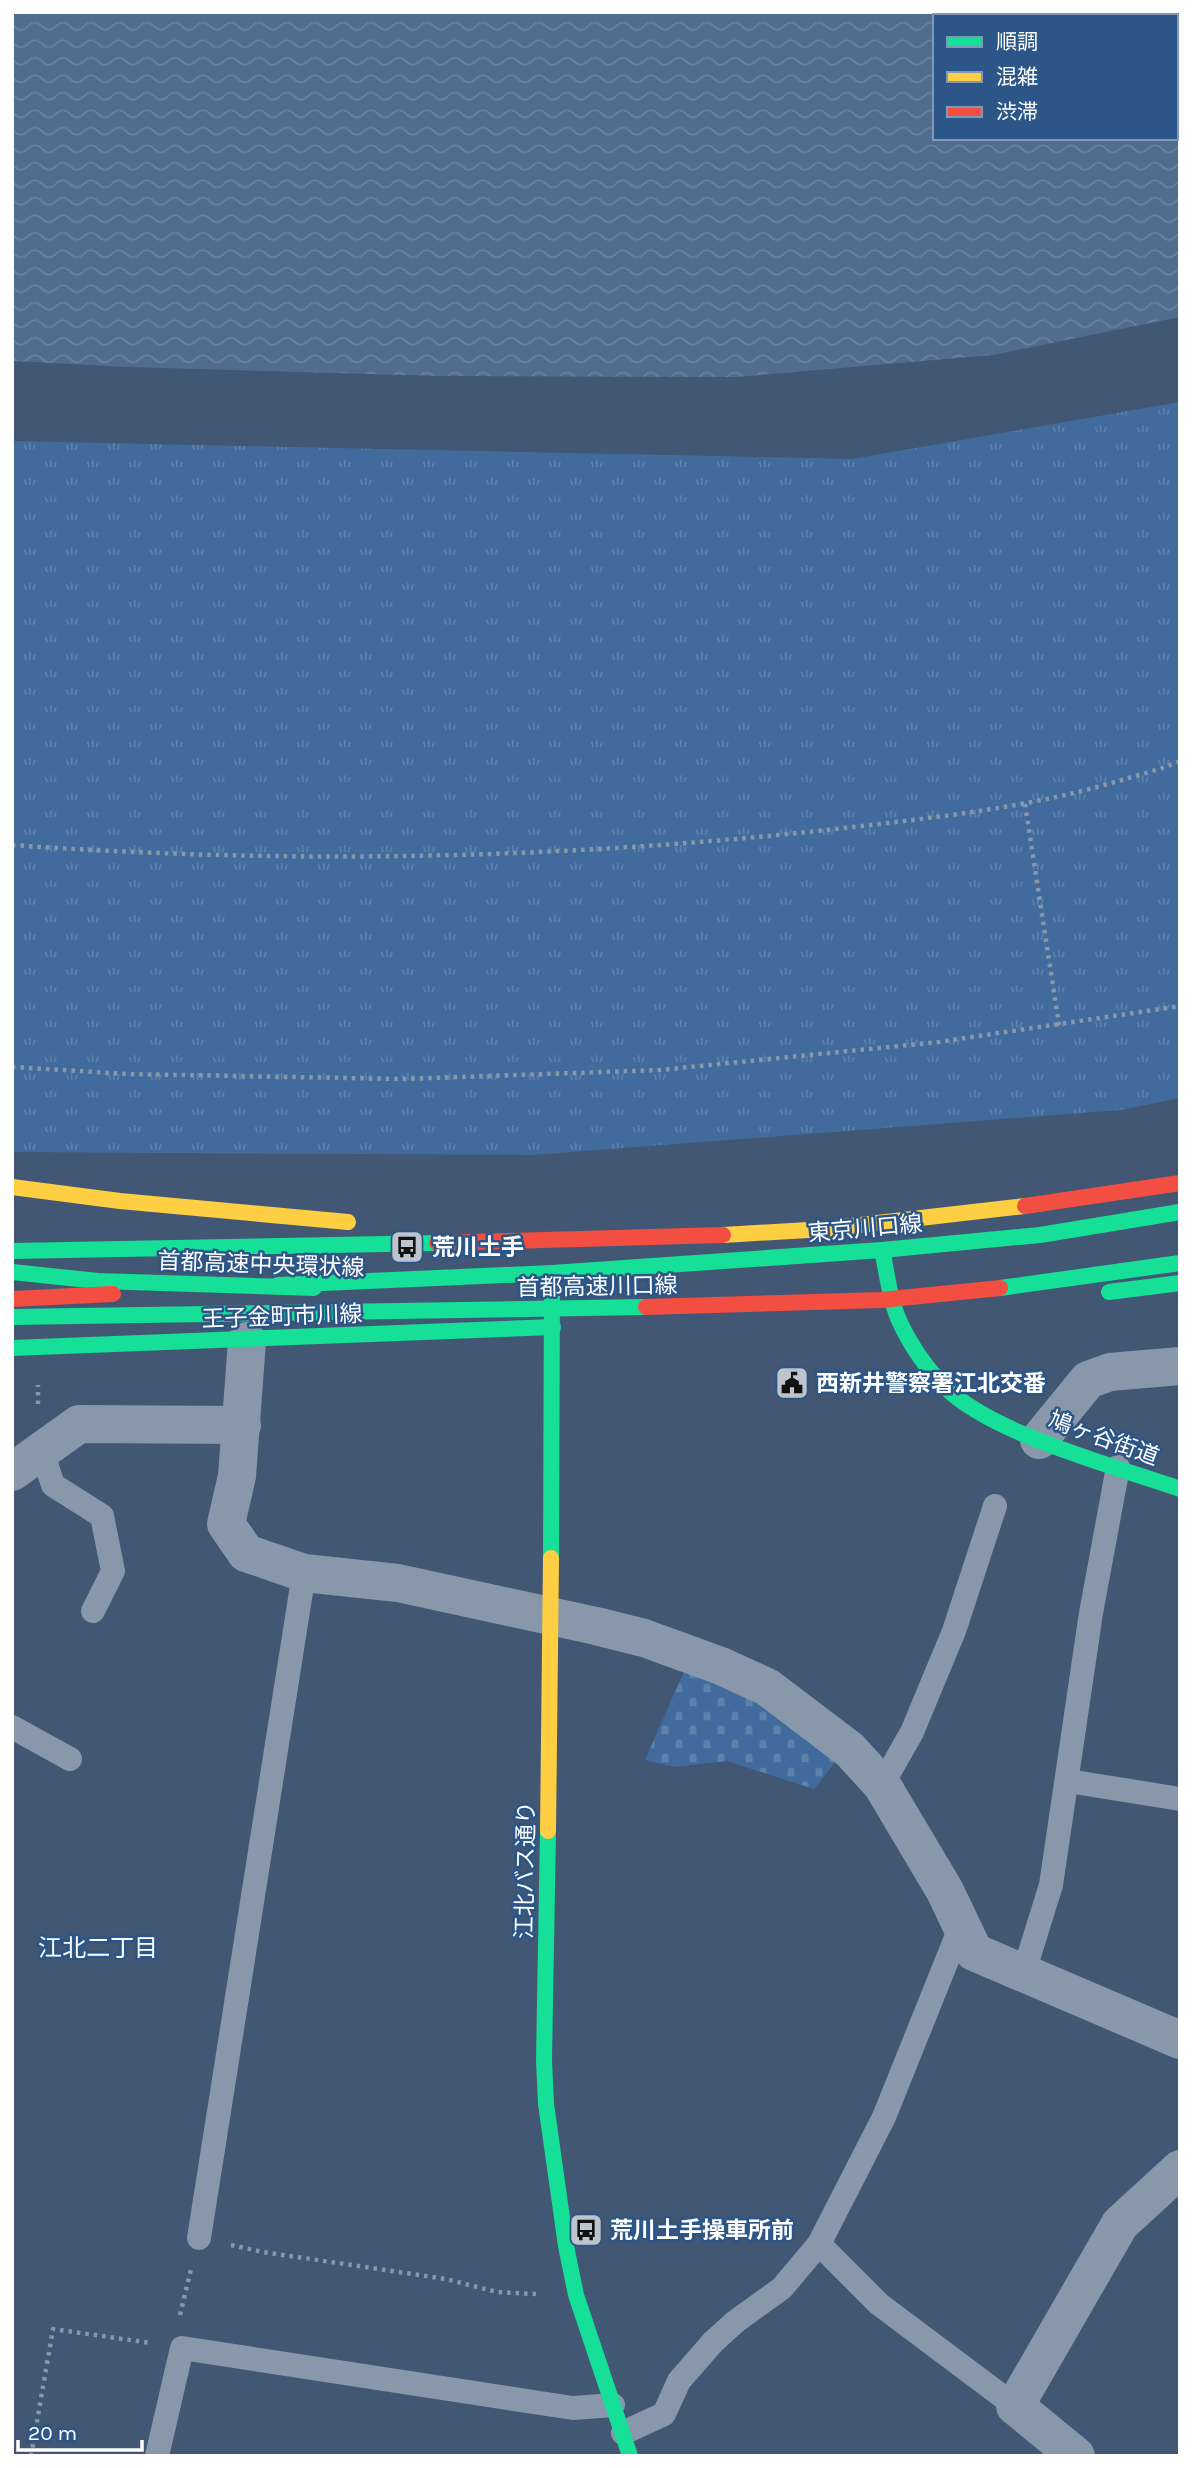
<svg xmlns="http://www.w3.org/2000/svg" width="1192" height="2468" font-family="Karla,'Noto Sans JP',sans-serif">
<defs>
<pattern id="grass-tufts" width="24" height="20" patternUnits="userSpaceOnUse" patternTransform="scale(1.75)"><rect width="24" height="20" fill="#416b9d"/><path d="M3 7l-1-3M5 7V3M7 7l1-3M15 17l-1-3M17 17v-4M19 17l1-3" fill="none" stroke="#5e81ac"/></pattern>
<pattern id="cemetery-stones" width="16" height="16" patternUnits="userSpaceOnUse" patternTransform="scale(1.75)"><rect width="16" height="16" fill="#416b9d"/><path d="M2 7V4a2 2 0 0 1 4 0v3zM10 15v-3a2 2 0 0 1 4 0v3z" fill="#5e81ac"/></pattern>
<pattern id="water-waves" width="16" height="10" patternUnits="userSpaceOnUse" patternTransform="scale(1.75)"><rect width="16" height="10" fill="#506c8e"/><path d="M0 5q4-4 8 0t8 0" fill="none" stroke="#6a829f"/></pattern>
</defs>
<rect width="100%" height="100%" fill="#415773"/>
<polygon fill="url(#grass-tufts)" points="1180,402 1180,1098 1121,1110 532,1155 12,1152 12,441 852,459"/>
<polygon fill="url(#cemetery-stones)" points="685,1669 749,1694 837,1760 814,1789 727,1761 674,1767 645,1760"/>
<path fill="url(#water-waves)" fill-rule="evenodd" d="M12 12H1180V317L993 355 737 377 439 376 127 367 12 361ZM935 16H1176V138H935Z"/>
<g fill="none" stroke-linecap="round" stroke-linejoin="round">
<g stroke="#8897a9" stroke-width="4.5" stroke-dasharray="3.5 5" stroke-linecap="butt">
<polyline points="1025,804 1059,1025"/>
<path d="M12 845C296 865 580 859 862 826 948 816 1035 806 1118 781 1139 775 1160 770 1180 761"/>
<polyline points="12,1067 127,1074 403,1079 660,1070 939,1042 1180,1006"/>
<polyline points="38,1404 38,1385"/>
<polyline points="231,2245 263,2252 446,2279 497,2292 536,2294"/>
<polyline points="180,2315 191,2269"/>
<polyline points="31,2456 53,2329 151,2343"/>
</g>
<g stroke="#8897a9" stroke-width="24">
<polyline points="42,1451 53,1485 102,1516 113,1571 93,1611"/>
<polyline points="12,1727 70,1759"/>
<polyline points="1068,1781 1180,1799"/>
<polyline points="882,1785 912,1732 954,1631 995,1506"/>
<polyline points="1023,1975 1051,1885 1091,1613 1118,1467"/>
<polyline points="199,2238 304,1573"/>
<polyline points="819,2244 879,2304 1015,2406"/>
<polyline points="623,2433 664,2414 679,2381 713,2342 735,2322 782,2288 819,2244 884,2117 962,1923"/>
<polyline points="157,2456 182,2348 573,2408 613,2405"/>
</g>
<g stroke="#8897a9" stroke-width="38">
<polyline points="247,1341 237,1476 226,1524 246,1553 304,1573 398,1583 596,1626 644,1638 721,1666 767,1687 850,1750 882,1785 945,1891 974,1952 1180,2040"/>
<polyline points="1039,1440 1088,1380 1110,1372 1180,1366"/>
<polyline points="12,1472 79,1424 242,1425"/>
<polyline points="1076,2456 1015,2406 1120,2224 1180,2169"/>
</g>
<g stroke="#16e098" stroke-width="16">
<path d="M882 1250C887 1272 889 1297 898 1318 909 1343 926 1368 946 1388 995 1435 1114 1466 1180 1489"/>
<polyline points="12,1251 437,1243"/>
<polyline points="12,1272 98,1281 314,1288"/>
<polyline points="552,1273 882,1250 1040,1235 1180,1212"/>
<polyline points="278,1285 552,1273 551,1558"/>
<polyline points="1000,1288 1180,1263"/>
<polyline points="1109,1292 1180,1283"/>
<polyline points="12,1317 646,1307"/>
<polyline points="12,1348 553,1327"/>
<polyline points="548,1831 544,2060 546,2104 566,2246 576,2295 630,2456"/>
</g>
<g stroke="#ffcf43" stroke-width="16">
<polyline points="12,1187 120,1201 348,1222"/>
<polyline points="723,1235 825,1229 1025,1206"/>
<polyline points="548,1831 551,1558"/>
</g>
<g stroke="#f24e42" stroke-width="16">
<polyline points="1025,1206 1180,1183"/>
<polyline points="437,1243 723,1235"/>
<polyline points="12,1299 113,1294"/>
<polyline points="646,1307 881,1300 1000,1288"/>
</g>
</g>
<defs>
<symbol id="bus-square" viewBox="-11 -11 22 22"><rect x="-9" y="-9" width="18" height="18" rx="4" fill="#bcc4ce" stroke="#2c5588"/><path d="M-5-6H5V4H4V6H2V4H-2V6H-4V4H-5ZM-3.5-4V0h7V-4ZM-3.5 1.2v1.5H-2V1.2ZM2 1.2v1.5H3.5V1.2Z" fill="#111"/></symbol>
<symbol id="civic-square" viewBox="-11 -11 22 22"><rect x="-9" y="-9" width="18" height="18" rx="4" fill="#bcc4ce" stroke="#2c5588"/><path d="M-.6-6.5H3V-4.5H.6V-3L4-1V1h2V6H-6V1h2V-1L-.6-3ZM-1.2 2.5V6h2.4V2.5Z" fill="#111"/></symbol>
</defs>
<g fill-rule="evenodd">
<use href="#bus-square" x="388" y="1228" width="38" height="38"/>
<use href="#civic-square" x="773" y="1364" width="38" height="38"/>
<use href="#bus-square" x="567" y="2211" width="38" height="38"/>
</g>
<g text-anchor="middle" stroke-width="5" stroke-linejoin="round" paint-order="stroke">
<g font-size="23" fill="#fff" stroke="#2c5588">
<text transform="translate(865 1228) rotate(-5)" y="8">東京川口線</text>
<text transform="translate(261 1264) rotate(2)" y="8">首都高速中央環状線</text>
<text transform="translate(597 1286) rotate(-1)" y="8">首都高速川口線</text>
<text transform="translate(282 1316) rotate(-2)" y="8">王子金町市川線</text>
<text transform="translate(1104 1438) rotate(20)" y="8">鳩ヶ谷街道</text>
<text transform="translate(525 1870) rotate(-89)" y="8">江北バス通り</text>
</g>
<g font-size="23" font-weight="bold" fill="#fff" stroke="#2c5588" text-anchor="start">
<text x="432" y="1255">荒川土手</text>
<text x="816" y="1391">西新井警察署江北交番</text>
<text x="610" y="2238">荒川土手操車所前</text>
</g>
<g font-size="24" fill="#fff" stroke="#2c5588">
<text x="98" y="1956">江北二丁目</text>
</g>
</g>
<rect width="1192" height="2468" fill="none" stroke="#ffffff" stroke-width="28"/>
<rect x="933" y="14" width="245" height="126" fill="#2c5588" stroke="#8099b8" stroke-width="2"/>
<rect x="947" y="37" width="35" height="10" fill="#16e098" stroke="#8099b8" stroke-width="2"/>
<text x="996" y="49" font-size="21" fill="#ffffff">順調</text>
<rect x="947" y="72" width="35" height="10" fill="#ffcf43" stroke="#8099b8" stroke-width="2"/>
<text x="996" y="84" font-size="21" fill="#ffffff">混雑</text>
<rect x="947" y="107" width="35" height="10" fill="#f24e42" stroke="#8099b8" stroke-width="2"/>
<text x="996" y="119" font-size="21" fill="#ffffff">渋滞</text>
<path d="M18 2440v10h124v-10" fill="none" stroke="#ffffff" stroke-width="3.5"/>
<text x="28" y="2440" font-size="21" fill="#ffffff" stroke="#2c5588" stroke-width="5" paint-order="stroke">20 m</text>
</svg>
